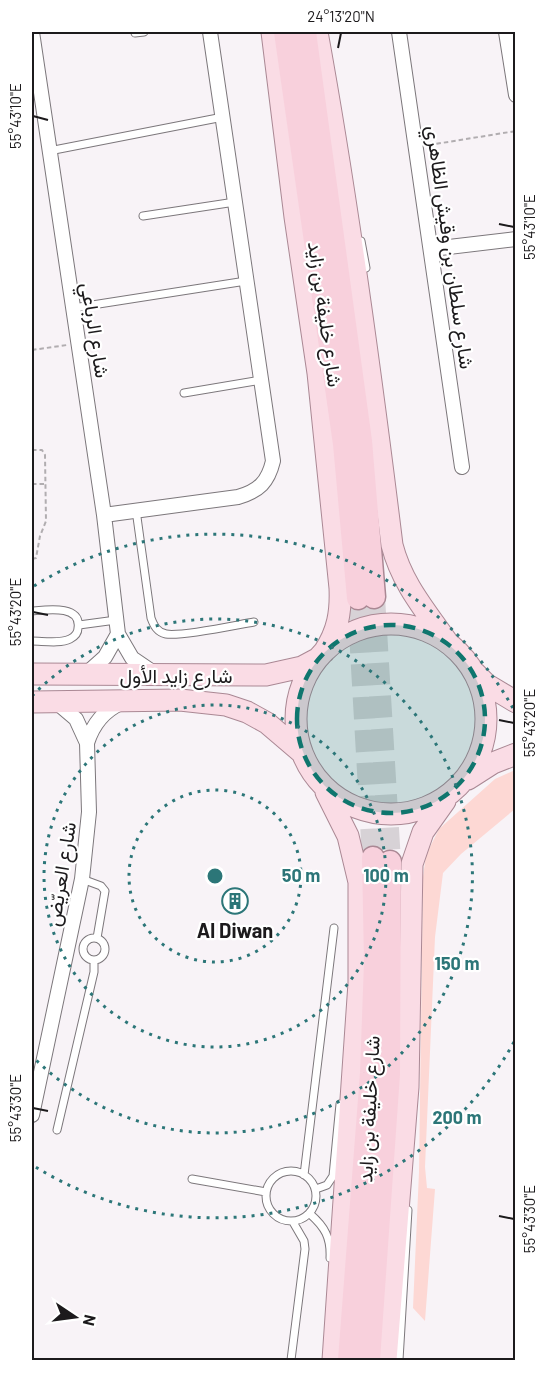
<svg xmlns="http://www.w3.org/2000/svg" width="547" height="1392" font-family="Barlow,Vazirmatn,sans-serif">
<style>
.green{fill:#fdd8d4}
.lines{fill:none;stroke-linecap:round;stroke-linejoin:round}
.trunk-tunnel{stroke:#d7d2d6;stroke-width:22;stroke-dasharray:22 11;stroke-linecap:butt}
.service-casing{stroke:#7c777b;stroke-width:9}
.minor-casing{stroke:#7c777b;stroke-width:16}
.primary-casing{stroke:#aa8894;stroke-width:23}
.trunk-casing{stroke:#aa8894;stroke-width:25}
.path{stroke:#b1adb0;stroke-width:2;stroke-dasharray:4.5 3;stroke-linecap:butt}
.service{stroke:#fff;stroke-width:7}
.minor{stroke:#fff;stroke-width:14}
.primary{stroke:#fadce5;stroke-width:21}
.trunk{stroke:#f8d0dc;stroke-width:22}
.marked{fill:#0f766e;fill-opacity:0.2;stroke:#0f766e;stroke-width:4.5;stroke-dasharray:12 8;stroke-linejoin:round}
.ticks{fill:none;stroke:#1c1a1c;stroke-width:2}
.ring{fill:none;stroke:#2c7678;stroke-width:3;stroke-dasharray:3 6}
.labels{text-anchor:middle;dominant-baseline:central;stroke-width:4.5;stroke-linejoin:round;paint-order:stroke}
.street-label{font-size:20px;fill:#1c1a1c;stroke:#fff}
.poi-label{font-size:20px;font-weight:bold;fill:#1c1a1c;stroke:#fff}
.centre{fill:#2c7678;stroke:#fff;stroke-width:3}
.ring-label{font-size:18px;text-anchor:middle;font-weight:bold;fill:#2c7678;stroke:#fff;stroke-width:4.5;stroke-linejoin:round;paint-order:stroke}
.neatline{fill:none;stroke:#1c1a1c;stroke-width:2}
.ticks-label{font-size:15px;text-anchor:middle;fill:#1c1a1c}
</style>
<rect width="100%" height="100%" fill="#f8f3f7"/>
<!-- green -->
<path class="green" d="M515 770V809L461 854 443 873 435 937 425 1167 427 1188 435 1189 425 1321 413 1308 419 1172 423 877 426 855 439 829 495 779Z"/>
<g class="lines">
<!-- trunk-tunnel -->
<path class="trunk-tunnel" d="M374 597 390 862
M358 598 373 858"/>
<!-- service casing -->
<g class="service-casing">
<path id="service" d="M135 33 144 32
M49 151 223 117
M143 216 235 202
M361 241 366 268
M73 308 246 281
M184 393 261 380
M136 510 151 618C154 626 157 632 166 634 181 637 236 625 254 622
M32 611C45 610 82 604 78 628 78 633 74 637 70 639 60 644 43 641 32 641
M79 625 116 620
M82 879 101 886 105 891 97 938
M83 949a11 11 0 1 1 22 0a11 11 0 1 1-22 0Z
M57 1130 94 972V960
M266 1196a25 25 0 1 1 50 0a25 25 0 1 1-50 0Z
M304 1175 334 928
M192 1179 266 1192
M316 1189 327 1185 333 1176 340 1104
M310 1214C325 1227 331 1238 330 1258
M291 1360 305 1249 304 1241 293 1222
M399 1360 408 1210"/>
</g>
<!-- minor casing -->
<g class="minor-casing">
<path id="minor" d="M32 32 104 515 118 634 132 658 154 673
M399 32 462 467
M506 32 516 95
M432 249 516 239
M104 515 238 497C259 491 268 482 273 461L210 32
M86 674 105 657 118 634
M87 743C93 724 103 711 121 703
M32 1115 82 879 89 812 87 743 76 719 56 702"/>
</g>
<!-- primary casing -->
<g class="primary-casing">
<path id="primary" d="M272 32 295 217 318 373 340 588C341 612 338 631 324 652
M317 32C348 202 371 374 392 545 402 584 426 611 448 643
M296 719a95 95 0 1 1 190 0a95 95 0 1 1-190 0Z
M475 673 486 684 516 702
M32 674 266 675 302 667 317 659
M32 702 180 700 226 705 247 712 267 723 301 752
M468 779 493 763 516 754
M326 792 348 836 359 882V983L333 1360
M386 1360 408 1087 412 864 423 832 445 801"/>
</g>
<!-- trunk casing -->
<g class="trunk-casing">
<path id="trunk" d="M285 32 344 444 358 598
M305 32 361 441 374 597
M349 1360 371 1073 375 962 373 858
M369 1360 389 1074 390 862"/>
</g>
<!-- path -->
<path class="path" d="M429 145 516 131
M32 350 67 345
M32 450H42L45 455 46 521 40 536 36 558 32 559
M32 484H46"/>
<!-- service -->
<use href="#service" class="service"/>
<!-- minor -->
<use href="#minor" class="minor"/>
<!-- primary -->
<use href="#primary" class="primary"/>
<!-- trunk -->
<use href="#trunk" class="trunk"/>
</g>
<!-- marked area -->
<path class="marked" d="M297 719a94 94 0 1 1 188 0a94 94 0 1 1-188 0Z"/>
<!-- ticks -->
<path class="ticks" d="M338 48 341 33M33 116 48 120M499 224 514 227M33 612 48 615M499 720 514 723M33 1108 48 1111M499 1216 514 1219"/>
<!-- distance rings -->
<g class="ring">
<circle cx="215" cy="876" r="86"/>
<circle cx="215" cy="876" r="171"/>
<path d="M32 696A257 257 0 1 1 32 1056"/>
<path d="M514 1042A342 342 0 0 1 34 1166M34 586A342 342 0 0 1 514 710"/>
</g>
<!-- icons -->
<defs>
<g id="building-ring" transform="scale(1.35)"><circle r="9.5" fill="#fff" stroke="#2c7678" stroke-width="1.5"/><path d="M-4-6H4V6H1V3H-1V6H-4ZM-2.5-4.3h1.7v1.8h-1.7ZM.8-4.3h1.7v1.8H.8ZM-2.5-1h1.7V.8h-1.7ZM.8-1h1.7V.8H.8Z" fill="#2c7678"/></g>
</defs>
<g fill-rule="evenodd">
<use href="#building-ring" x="235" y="901"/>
</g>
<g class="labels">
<!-- street labels -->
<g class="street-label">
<text transform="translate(451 247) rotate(82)">شارع سلطان بن وقيش الظاهري</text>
<text transform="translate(326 314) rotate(82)">شارع خليفة بن زايد</text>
<text transform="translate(96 330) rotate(81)">شارع الرباعي</text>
<text x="176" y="675">شارع زايد الأول</text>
<text transform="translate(60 874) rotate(-81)">شارع العريّض</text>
<text transform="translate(368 1109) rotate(-87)">شارع خليفة بن زايد</text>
</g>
<!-- poi labels -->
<g class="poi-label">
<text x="235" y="930">Al Diwan</text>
</g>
</g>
<circle cx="215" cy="876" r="9" class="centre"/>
<g class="ring-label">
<text x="301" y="882">50 m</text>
<text x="386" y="882">100 m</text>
<text x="457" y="970">150 m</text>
<text x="457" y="1124">200 m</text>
</g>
<!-- border -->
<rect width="547" height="1392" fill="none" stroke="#ffffff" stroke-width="66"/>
<!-- north arrow -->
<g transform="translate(75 1317) rotate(103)" stroke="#ffffff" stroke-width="4.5" paint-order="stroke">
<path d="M0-4.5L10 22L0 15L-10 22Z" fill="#1c1a1c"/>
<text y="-9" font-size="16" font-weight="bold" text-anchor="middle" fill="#1c1a1c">N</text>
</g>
<rect x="33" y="33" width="481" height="1326" class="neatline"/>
<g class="ticks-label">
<text x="341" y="22">24°13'20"N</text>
<text transform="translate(16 116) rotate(-90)" y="5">55°43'10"E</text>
<text transform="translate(530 227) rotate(-90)" y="5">55°43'10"E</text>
<text transform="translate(16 612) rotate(-90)" y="5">55°43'20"E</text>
<text transform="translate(530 723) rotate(-90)" y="5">55°43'20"E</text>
<text transform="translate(16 1108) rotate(-90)" y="5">55°43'30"E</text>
<text transform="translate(530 1219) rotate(-90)" y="5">55°43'30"E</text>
</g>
</svg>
